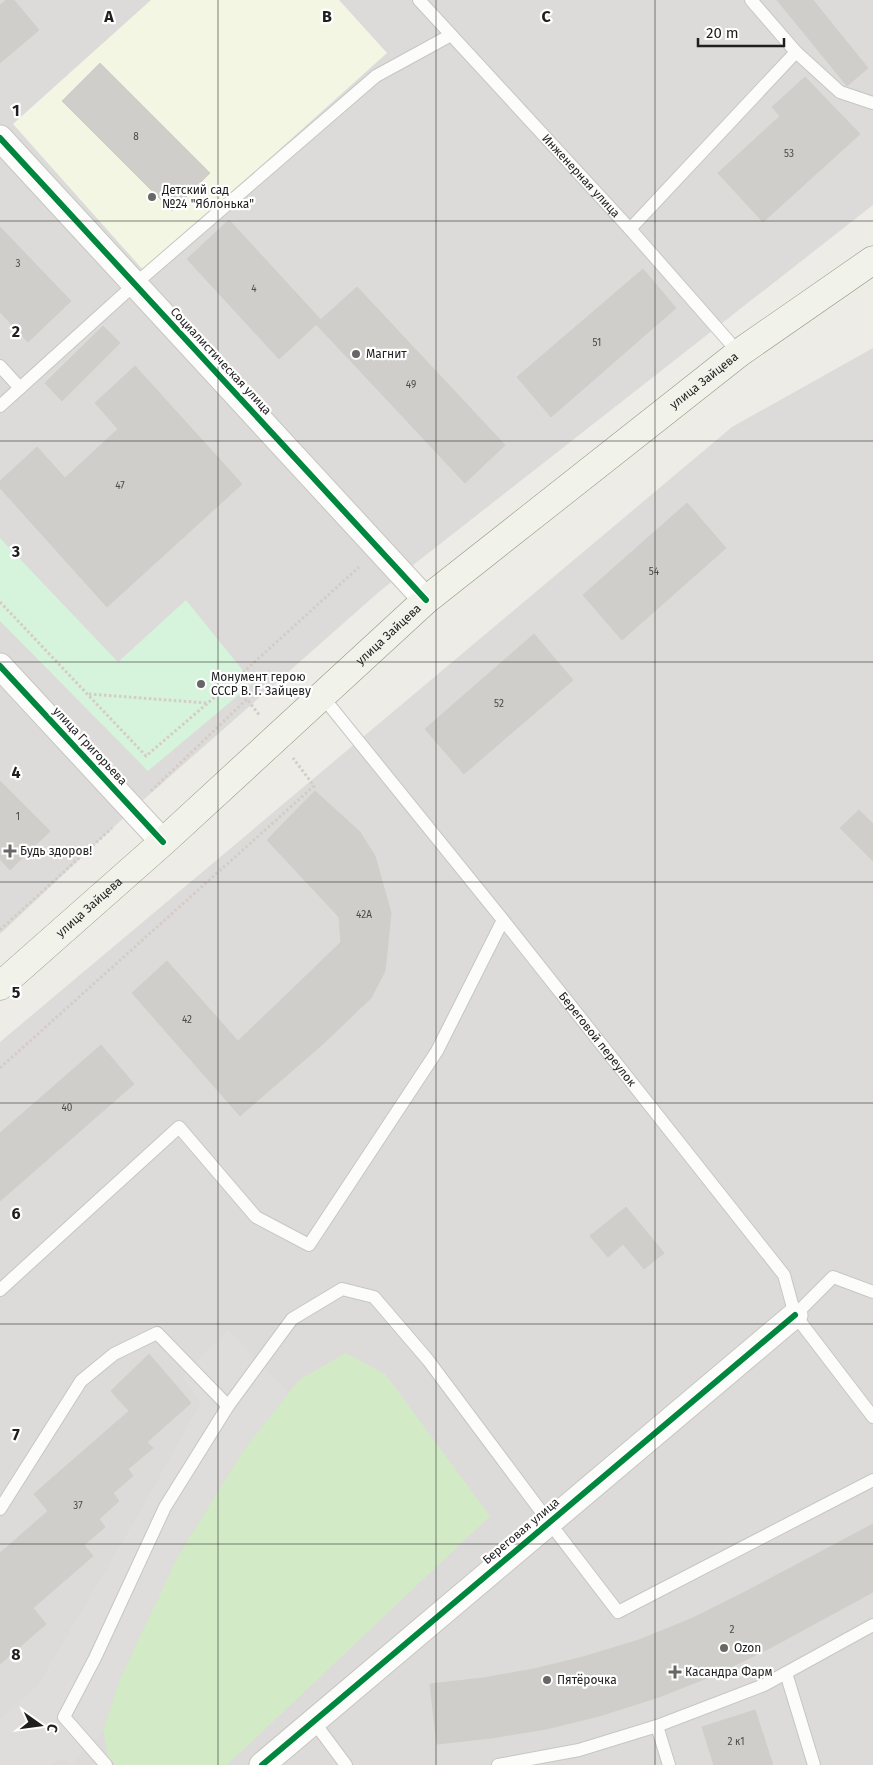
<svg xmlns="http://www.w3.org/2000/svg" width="873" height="1765" font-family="'Fira Sans',sans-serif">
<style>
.residential{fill:#dcdbd9}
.education{fill:#f3f6e3}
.grass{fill:#d3eac7}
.park{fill:#d6f3db}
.parking{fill:#dedddb}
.building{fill:#cfceca;stroke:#d0cec9}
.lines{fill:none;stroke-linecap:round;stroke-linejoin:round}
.service-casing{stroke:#c6c6c3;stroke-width:14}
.minor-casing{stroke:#c6c6c3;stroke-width:27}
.secondary-casing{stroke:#91977f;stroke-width:29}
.path{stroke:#d6cbc7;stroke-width:3;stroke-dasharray:2.5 2.5;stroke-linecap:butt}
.service{stroke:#fcfcfb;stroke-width:12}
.minor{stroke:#fcfcfb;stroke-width:25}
.secondary{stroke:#f1f3ea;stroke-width:28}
.cycleway-casing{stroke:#fff;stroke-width:9}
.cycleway{stroke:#00873e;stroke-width:6}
.grid{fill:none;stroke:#1f1f1f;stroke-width:1;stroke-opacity:0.55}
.poi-dot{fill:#676765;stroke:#fff;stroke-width:2}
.labels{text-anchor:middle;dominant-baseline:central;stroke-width:4.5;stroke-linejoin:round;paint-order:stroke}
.number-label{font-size:10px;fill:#4b4b4a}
.street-label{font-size:12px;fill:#1f1f1f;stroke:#fff}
.poi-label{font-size:12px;fill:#1f1f1f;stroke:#fff;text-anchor:start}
.grid-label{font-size:16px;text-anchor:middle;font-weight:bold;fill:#1f1f1f;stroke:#fff;stroke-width:4.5;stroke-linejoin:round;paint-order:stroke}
</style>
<rect width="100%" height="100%" fill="#edece7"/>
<!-- residential -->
<path class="residential" d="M0 0H873V205L380 591 133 809 0 934Z
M873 348V1765H0V1042L732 427Z"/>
<!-- education -->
<path class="education" d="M151 0H339L387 53 144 271 13 124Z"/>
<!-- grass -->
<path class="grass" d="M346 1353 385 1374 490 1516 227 1765H116L108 1756 103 1731 119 1681 178 1556 245 1448 299 1380Z"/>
<!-- park -->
<path class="park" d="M0 538 118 662 186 600 253 683 148 771 0 621Z"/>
<!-- parking -->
<path class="parking" d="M228 1330 288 1393 245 1448 178 1555 119 1681 103 1731 72 1764 62 1759 51 1765H0V1720L38 1685 137 1517 201 1402 182 1377Z"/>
<!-- building -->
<path class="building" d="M6 0H14L39 30 0 63V5Z
M777 0H813L868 68 847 86Z
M100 63 210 173 172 211 62 101Z
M805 77 860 134 763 222 718 173 780 116 772 107Z
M229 220 321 320 279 359 187 259Z
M0 227 71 301 28 342 0 312Z
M643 269 676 308 551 417 517 377Z
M357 287 505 445 465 483 316 324Z
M103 326 120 343 62 401 45 383Z
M135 366 242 484 107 607 0 488V481L37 447 65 478 118 429 95 403Z
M687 503 726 548 622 640 583 595Z
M534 634 573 680 464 774 425 729Z
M0 781 50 831 10 870 0 859Z
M315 791 360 832 375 856 391 913 385 971 371 998 324 1043 282 999 341 942 339 917 267 840Z
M859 810 873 824V861L840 828Z
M167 961 238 1041 282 999 324 1043 240 1116 132 993Z
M101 1045 134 1084 0 1201V1133Z
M626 1207 664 1253 644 1269 623 1244 608 1257 590 1236Z
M149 1354 191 1403 147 1442 153 1448 128 1469 133 1476 113 1493 119 1501 99 1519 105 1527 84 1545 93 1556 33 1608 46 1624 0 1664V1553L48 1511 34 1494 129 1411 111 1391Z
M873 1524V1592L770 1648 717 1674 659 1697 599 1716 546 1729 491 1738 437 1744 430 1684 483 1678 534 1669 583 1657 639 1640 693 1618 745 1592Z
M755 1710 773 1765H714L702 1727Z"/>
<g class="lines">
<!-- service casing -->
<g class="service-casing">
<g id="service">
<path id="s1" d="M419 0 630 229 739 353"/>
<path d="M751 0 796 52 840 92 873 103"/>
<path d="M630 229 796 52"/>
<path d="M0 366 20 388"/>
<path d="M0 406 135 284 376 76 451 35"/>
<path id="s2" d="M322 696 503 920 784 1275 795 1315 833 1277 873 1292"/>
<path d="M0 1290 179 1127 256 1217 309 1245 437 1051 503 920"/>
<path d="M795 1315 873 1417"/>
<path d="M0 1509 81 1381 114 1354 157 1333 228 1406"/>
<path d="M786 1673 814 1765"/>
<path d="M314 1722 346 1765"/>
<path d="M657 1726 669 1765"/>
<path d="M106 1765 64 1717 95 1658 165 1507 228 1406 292 1319 342 1289 374 1297 428 1360 549 1522 618 1612 873 1480"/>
<path d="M498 1765 579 1750 657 1726 764 1685 873 1625"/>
</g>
</g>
<!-- minor casing -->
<g class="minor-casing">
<path id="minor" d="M0 138 426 600
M0 666 163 842
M262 1765 795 1315"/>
</g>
<!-- secondary casing -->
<g class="secondary-casing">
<g id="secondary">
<path id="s3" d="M0 986 163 842 426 600 739 353 873 260"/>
</g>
</g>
<!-- path -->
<path class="path" d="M0 602 146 756 237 678 359 567
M89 694 207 703
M151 791 247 699 260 716
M0 930 112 828
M0 1068 314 786 293 758"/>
<!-- service -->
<use href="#service" class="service"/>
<!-- minor -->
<use href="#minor" class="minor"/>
<!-- secondary -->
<use href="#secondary" class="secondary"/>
<!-- cycleway casing -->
<g class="cycleway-casing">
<path id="cycleway" d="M0 138 426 600
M0 666 163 842
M262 1765 795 1315"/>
</g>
<!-- cycleway -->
<use href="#cycleway" class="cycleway"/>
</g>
<!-- grid -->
<path class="grid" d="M218 0V1765M436 0V1765M655 0V1765M0 221H873M0 441H873M0 662H873M0 882H873M0 1103H873M0 1324H873M0 1544H873"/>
<!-- markers -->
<g class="poi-dot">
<circle cx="152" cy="197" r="5"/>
<circle cx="356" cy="354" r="5"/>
<circle cx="201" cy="684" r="5"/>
<path d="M7.5 843.5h5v5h5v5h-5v5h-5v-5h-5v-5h5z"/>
<circle cx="724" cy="1648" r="5"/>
<path d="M672.5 1664.5h5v5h5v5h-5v5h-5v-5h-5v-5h5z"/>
<circle cx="547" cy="1680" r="5"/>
</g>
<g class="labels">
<!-- number labels -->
<g class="number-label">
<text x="136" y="137">8</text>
<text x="789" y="154">53</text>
<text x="18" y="264">3</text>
<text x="254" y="289">4</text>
<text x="597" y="343">51</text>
<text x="411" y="385">49</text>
<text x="120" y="486">47</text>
<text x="654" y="572">54</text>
<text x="499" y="704">52</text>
<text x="18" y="817">1</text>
<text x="364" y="915">42А</text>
<text x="187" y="1020">42</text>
<text x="67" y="1108">40</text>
<text x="78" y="1506">37</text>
<text x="732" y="1630">2</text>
<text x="736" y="1742">2 к1</text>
</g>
<!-- street labels -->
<g class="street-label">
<text stroke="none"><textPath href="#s1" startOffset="239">Инженерная улица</textPath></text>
<text transform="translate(221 361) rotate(47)">Социалистическая улица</text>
<text stroke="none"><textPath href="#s3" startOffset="929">улица Зайцева</textPath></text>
<text stroke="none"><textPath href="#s3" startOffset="524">улица Зайцева</textPath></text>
<text transform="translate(90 746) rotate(47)">улица Григорьева</text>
<text stroke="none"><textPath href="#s3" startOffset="119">улица Зайцева</textPath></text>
<text stroke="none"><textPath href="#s2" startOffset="440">Береговой переулок</textPath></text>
<text transform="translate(521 1531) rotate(-40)">Береговая улица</text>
</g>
<!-- poi labels -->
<g class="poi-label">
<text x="162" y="190">Детский сад<tspan x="162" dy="14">№24 "Яблонька"</tspan></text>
<text x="366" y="354">Магнит</text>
<text x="211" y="677">Монумент герою<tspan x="211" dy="14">СССР В. Г. Зайцеву</tspan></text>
<text x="20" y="851">Будь здоров!</text>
<text x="734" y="1648">Ozon</text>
<text x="685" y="1672">Касандра Фарм</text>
<text x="557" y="1680">Пятёрочка</text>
</g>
</g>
<g class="grid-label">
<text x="109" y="22">A</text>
<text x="327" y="22">B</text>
<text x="546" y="22">C</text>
<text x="16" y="116">1</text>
<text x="16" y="337">2</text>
<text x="16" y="557">3</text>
<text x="16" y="778">4</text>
<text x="16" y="998">5</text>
<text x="16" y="1219">6</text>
<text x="16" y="1440">7</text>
<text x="16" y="1660">8</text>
</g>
<!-- north arrow -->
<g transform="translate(40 1725) rotate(104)" stroke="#ffffff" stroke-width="4" paint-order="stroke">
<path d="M0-4L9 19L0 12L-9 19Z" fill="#1f1f1f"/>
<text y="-8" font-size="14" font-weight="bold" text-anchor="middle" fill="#1f1f1f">С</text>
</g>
<!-- scale -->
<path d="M698 38v8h86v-8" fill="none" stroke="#1f1f1f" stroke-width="2.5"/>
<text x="706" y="38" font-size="15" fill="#1f1f1f" stroke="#ffffff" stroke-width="4" paint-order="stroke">20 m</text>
</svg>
